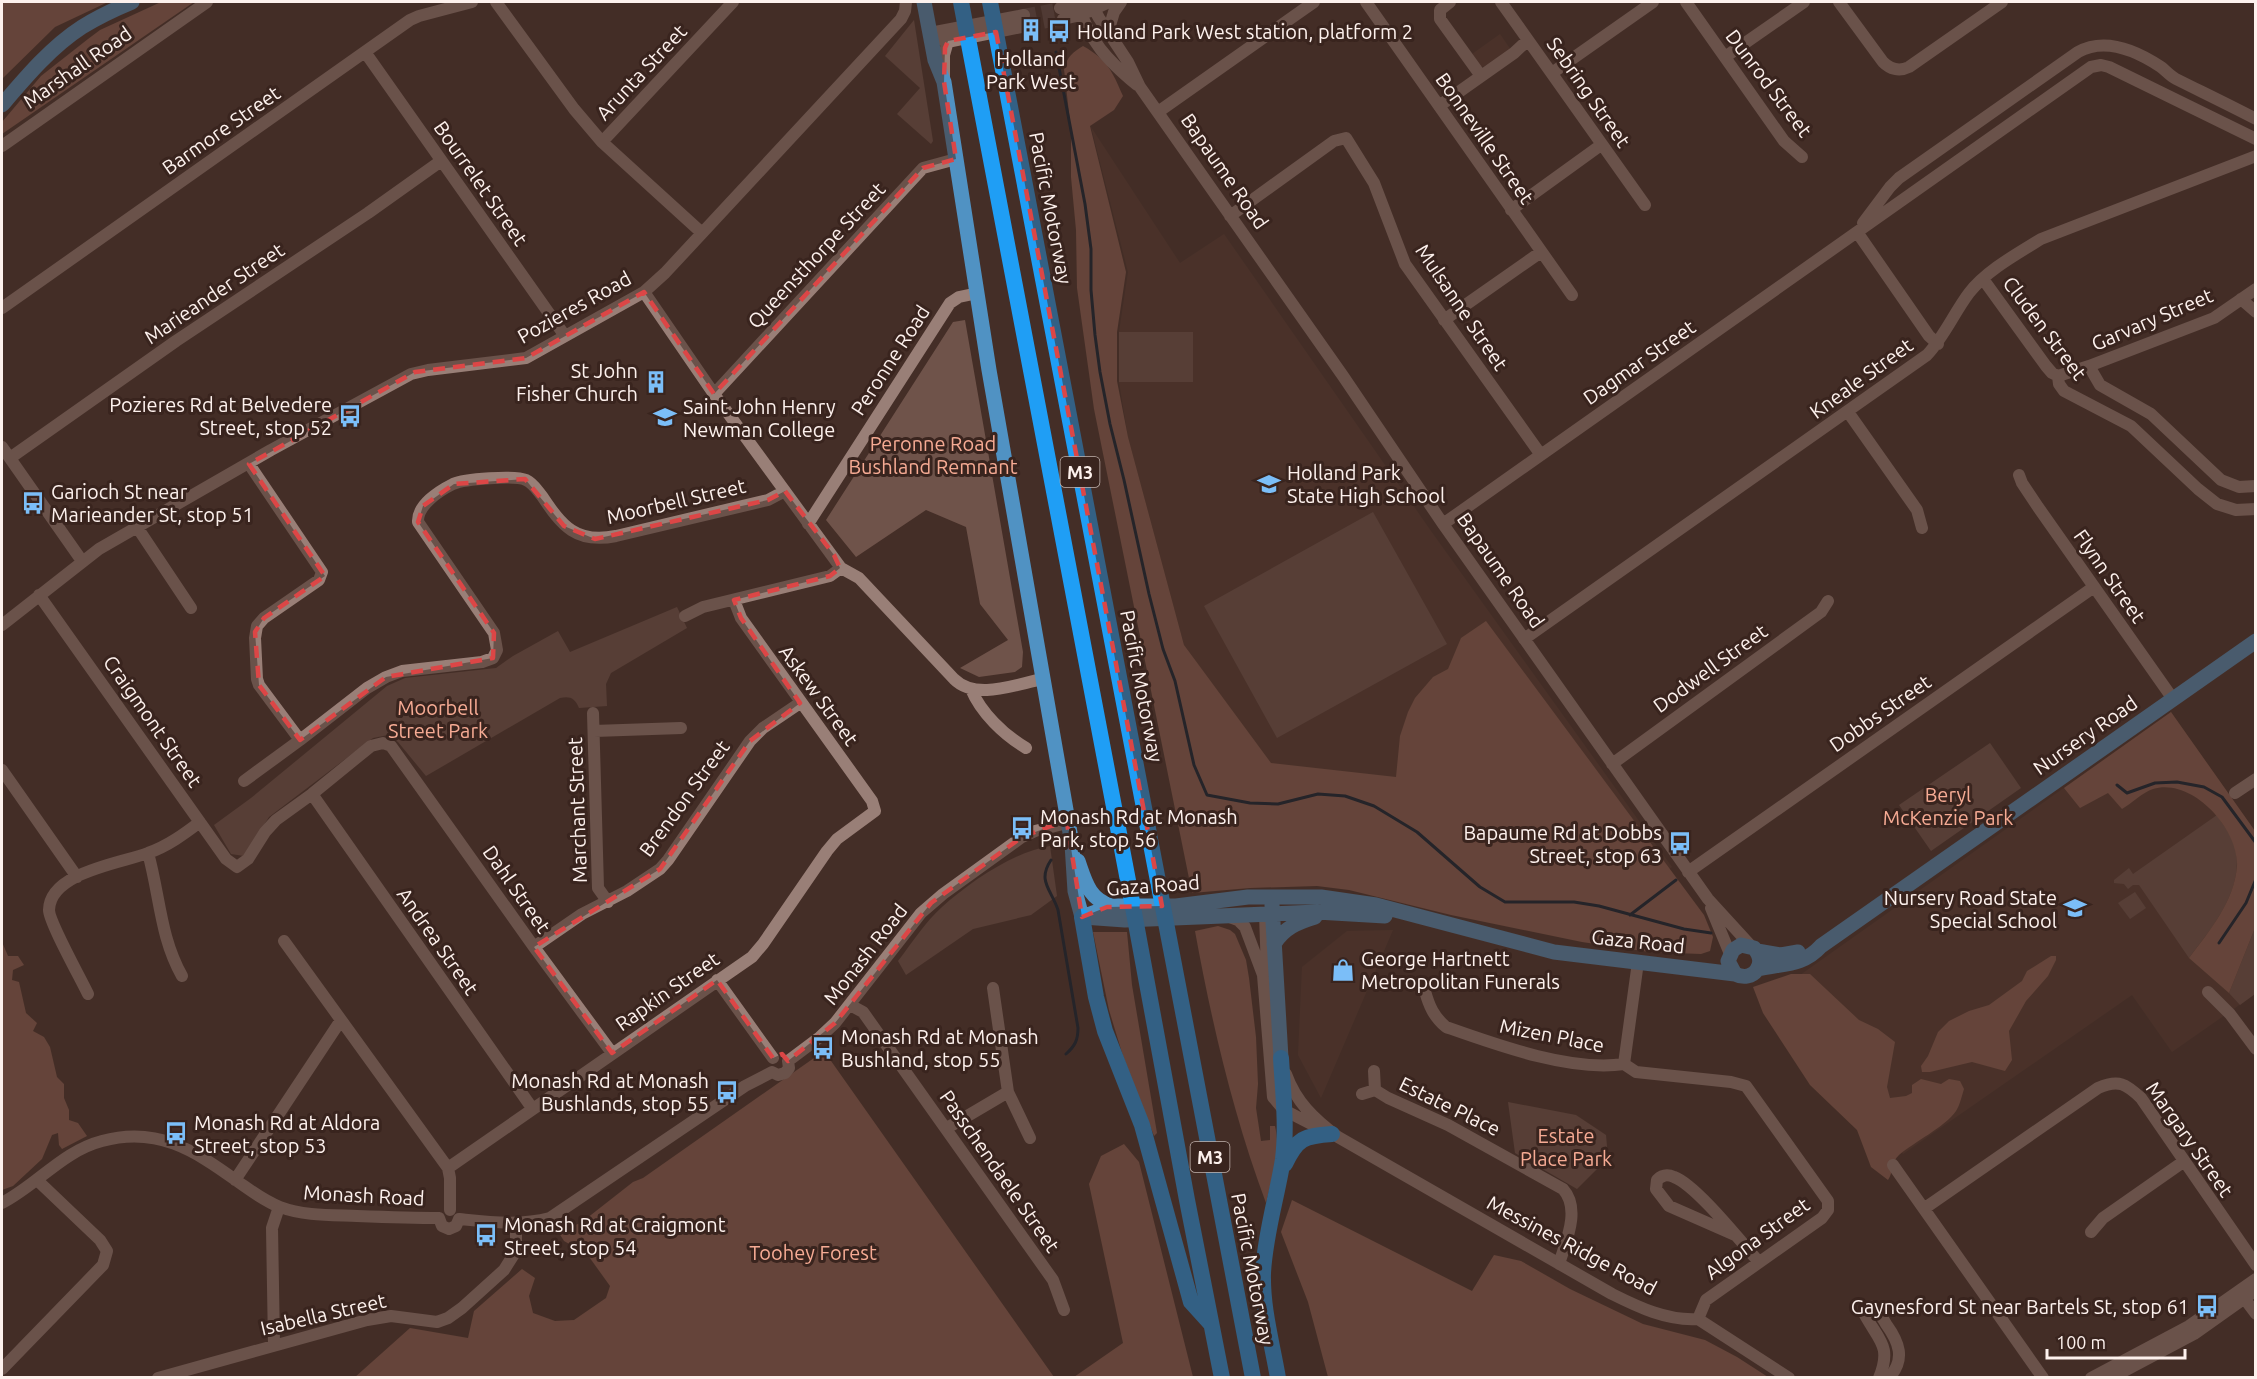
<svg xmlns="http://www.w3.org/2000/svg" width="2257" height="1379" font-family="Ubuntu,sans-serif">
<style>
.built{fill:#52372e}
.green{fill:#6f534a}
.forest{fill:#8e6052}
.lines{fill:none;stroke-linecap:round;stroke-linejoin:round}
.stream{stroke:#01192d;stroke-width:3}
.minor-tunnel{stroke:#604b45;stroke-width:12;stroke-dasharray:12 6;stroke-linecap:butt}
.minor{stroke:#997f77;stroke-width:12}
.major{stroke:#5092c3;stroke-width:15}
.highway{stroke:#1f9ef5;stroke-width:16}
.marked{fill:none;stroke:#dc4646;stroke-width:4.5;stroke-dasharray:12 8;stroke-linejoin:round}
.labels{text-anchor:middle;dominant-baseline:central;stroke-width:6;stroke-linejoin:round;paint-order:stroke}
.shield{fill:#39241e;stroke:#c2b4af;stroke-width:1.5}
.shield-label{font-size:18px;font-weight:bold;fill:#fdf1ed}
.poi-label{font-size:20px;fill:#fdf1ed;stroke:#39241e;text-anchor:start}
.street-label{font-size:20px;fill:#fdf1ed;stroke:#39241e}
.park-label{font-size:20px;fill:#f6ab94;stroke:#39241e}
</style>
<rect width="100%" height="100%" fill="#442e27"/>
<!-- built -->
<path class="built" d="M1500 34 1511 50 1486 67 1480 66 1472 54Z
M1091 127 1180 263 1224 234 1431 531 1672 867 1571 934 1262 763 1184 645 1128 437 1119 382V332L1128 272Z
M2171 712 2255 831V994L2172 1052 2132 995 1903 1154 1786 985Z
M1393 930 1321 1098 1298 1055 1302 967 1347 931Z"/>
<!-- green -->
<path class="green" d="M914 20 933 141 931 144 897 114 920 88 885 56Z
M965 320 1023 652 1022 667 1015 672 979 677 960 668 1008 640 980 604 966 527 926 510 856 557 826 520 953 322Z
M1119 332H1193V382H1119Z
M1373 512 1447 644 1277 738 1204 606Z
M677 607 687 628 611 673 606 684 607 706 579 708C575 698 570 696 560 698L426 776 398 742 388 735 373 738 269 817 244 856 231 854 214 825 251 798 387 686 405 678 496 668 513 656 558 631 570 652Z
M1990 743 2021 788 1931 851 1899 805Z
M2217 815C2222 824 2231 834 2234 843 2247 887 2213 926 2189 958L2139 885H2133L2128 889 2124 884 2114 883V880L2129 868 2133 874Z
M1050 846 1057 896 1031 915 973 929 906 975 898 961C912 943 925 922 942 907 970 882 1013 852 1050 846Z
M2135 892 2146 908 2130 919 2118 903Z
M2255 928V994L2240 1005 2229 993Z
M1508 1102 1576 1115 1606 1135 1608 1158 1577 1189 1515 1153Z"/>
<!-- forest -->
<path class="forest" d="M2 2H108L55 27 2 79Z
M161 2H194L2 134V122L41 76 88 39 100 30Z
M1083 46C1108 60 1112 71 1123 96L1114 110 1090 126 1126 272 1117 332V381L1128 437 1184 645 1271 763 1396 777 1400 736 1408 712 1415 698 1433 677 1448 669 1461 638 1486 621 1704 915 1713 937 1710 951 1701 954 1650 952 1582 942 1451 915 1349 890 1317 886 1250 888 1192 893 1094 409 1077 288 1076 230 1071 177V130L1064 69C1067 57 1073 52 1083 46Z
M2171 712 2255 831V928L2229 993 2189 958C2210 930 2234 902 2237 866 2239 829 2192 777 2153 789 2143 792 2131 804 2122 809L2108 793 2080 808 2064 788Z
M1218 926 1230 930 1235 934 1246 960 1249 978 1256 1037 1258 1084 1256 1108 1261 1141 1270 1140V1126H1275C1281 1152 1272 1178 1266 1203 1233 1114 1212 1024 1195 931Z
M1093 932H1127L1132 985 1157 1133 1154 1136 1123 1056 1109 1010Z
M2 942 8 956H18L24 965 13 970 12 980 19 982 26 1013 37 1023 33 1031 44 1037 50 1047 57 1077 64 1084V1098L69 1110V1120L78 1123 87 1136 62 1149 59 1145 58 1133 52 1135 42 1159 13 1186 2 1190Z
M2051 956H2056V960L2048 976 2026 1001 2009 1031 2012 1060 2005 1071 1972 1062 1930 1072H1922L1921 1066 1928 1056 1938 1032 1949 1021 1969 1011 1989 1005 2022 981 2027 971Z
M1791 974H1810L1859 1020 1878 1029 1895 1042 1887 1087 1890 1098 1906 1096 1912 1093V1085L1921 1079 1941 1084 1949 1079 1960 1081 1964 1089C1962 1095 1960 1105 1956 1111 1945 1127 1914 1142 1899 1155 1891 1162 1894 1171 1888 1180L1871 1167 1857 1130 1810 1085 1763 1013 1753 987Z
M824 1051 1054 1377 354 1378 410 1328 468 1338 474 1311 522 1269 535 1278 529 1296 533 1313 555 1321 574 1320 606 1298 610 1286 587 1254 564 1241 559 1233 582 1222 633 1182 643 1178Z
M1124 1144 1139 1162 1193 1377H1074L1123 1343 1089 1184 1101 1156Z
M1292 1200 1472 1291 1494 1255 1521 1261 1570 1289 1643 1324 1705 1340 1737 1357 1768 1377H1328L1308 1302 1281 1232Z"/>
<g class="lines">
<!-- stream -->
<path class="stream" d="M1056 52 1085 204 1091 249V290L1095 335 1100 372 1110 424 1124 480 1149 594 1163 649 1175 681 1194 765 1207 795 1250 803 1278 804 1318 794 1345 796 1374 806 1417 832 1480 887 1505 902H1574L1599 906 1684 929 1711 933
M2117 785 2127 793 2155 783 2177 782 2204 787 2222 797 2256 843
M1051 860C1037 881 1051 889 1058 910L1078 1028C1078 1040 1075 1046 1066 1054
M1630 915 1676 880
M2219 943 2246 903 2256 879"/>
<!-- minor-tunnel -->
<path class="minor-tunnel" d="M1024 15 1060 8
M1026 26 1063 19"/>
<!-- minor -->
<path class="minor" d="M496 2 574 109 602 142 702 233
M1090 2 1099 18 1128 62 1140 87 1343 376 1443 524 1708 899 1751 946
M1366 2 1572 295
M1450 2 1440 10V19L1481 76
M1501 2 1645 205
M1686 2 1784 141 1802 157
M1839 2 1883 62C1890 69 1899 72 1909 67L2002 2
M1078 4C1089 41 1107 60 1137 85
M1060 8 1083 2
M1063 19 1081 15 1109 2
M1108 32 1114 12 1121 2
M930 33 1024 15
M930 34 944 41H952L1026 26
M365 52 565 336
M1725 57 1804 2
M1552 73 1653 2
M944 78V55L948 41
M1439 106 1514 53 1528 40
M1158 112 1314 2
M602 142 733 2
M2 146 207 2
M1511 210 1601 145
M1230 216 1334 141 1346 138 1374 183 1405 264 1541 455
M1863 223 1890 187 1899 178 2078 52C2105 37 2137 51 2161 67 2166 71 2170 76 2176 79 2202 92 2229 105 2256 119
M1857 232 1929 336 1938 344
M1983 279 2046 366 2052 373 2058 376
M644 292 714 394 841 568 859 578 954 679C976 701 1016 684 1043 679
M2241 299 2256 312
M2 308 410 20 419 16 472 2
M1444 320 1541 252
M2089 366 2100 385 2151 414 2221 480 2239 487 2256 486
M2058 376 2059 384 2064 391 2131 426 2198 489 2217 504 2236 510 2256 509
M2058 376 2089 366 2214 318 2256 289
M714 394 923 168 956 159
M1848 412 1917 510 1922 528
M2 447 82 561
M10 458 176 341 368 213 441 161
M249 464 322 572 319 580 264 618 257 626 255 638 257 679 259 685 300 740
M2019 475 2022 483 2038 507 2173 699
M808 524 950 303 959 297 978 293
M1443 524 2091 67 2101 65 2109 67 2256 139
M137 527 191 608
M39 595 226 859 237 867 248 859 265 832 276 820 312 794 371 746 383 743 391 746 534 947 612 1053
M685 616 703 607 830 576 841 568
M2 625 99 549 271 450 411 374 428 370 526 358 644 292 665 273 901 19 905 11 906 2
M1524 639 1927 355C1944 337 1954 313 1969 293 1987 270 2017 254 2041 239L2256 156
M971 689C981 713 1004 735 1026 748
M593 713 598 888 608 902
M594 731 681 728
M1612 764 1821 612 1828 601
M2 770 77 877
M244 781 300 740 367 688 386 677 402 671 482 662 493 658 497 650 494 633 418 522C417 505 439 491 453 484 464 479 515 475 526 480 533 483 537 490 542 496 562 526 576 544 616 536L768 500 785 491
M2235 793 2256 779
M312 794 532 1108
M148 853C160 896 160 937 182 976
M1688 872 2094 587
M1711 908 1730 954
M1265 914 1267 971
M1227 916 1238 920 1245 927 1263 975 1273 1097 1284 1110 1319 1128
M284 941 448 1168 450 1178V1210
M534 947 582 914 627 891 660 869 668 860 750 741 763 728 800 703
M717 980 773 1058
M993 988 1008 1092 1030 1138
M1425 991C1429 1006 1434 1017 1446 1027 1497 1045 1571 1072 1624 1064
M2208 992 2230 1014 2256 1049
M88 994C81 979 49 922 49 910 50 872 122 863 148 853 168 846 184 834 200 822
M850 1005 863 1012 1053 1280 1064 1310
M788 1061 820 1037 835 1023 921 913 943 894 1022 837 1035 831 1067 823
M1624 1064 1636 1072 1731 1082 1746 1086 1828 1201V1210L1822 1218 1706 1300 1698 1319
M1624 1064 1638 962
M1286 1074C1296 1102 1314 1119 1338 1137L1612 1294C1638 1307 1667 1321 1698 1319L1789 1378
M1375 1090 1388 1098 1448 1125 1563 1189C1581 1209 1566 1241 1559 1264
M1362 1094 1375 1090 1374 1071
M947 1128 1008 1092
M1893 1165 2043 1378
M448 1168 752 957 763 944 827 851 837 839 875 811 872 801 741 618 734 600
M235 1180 341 1020
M2 1203C37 1185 63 1151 102 1141 157 1126 194 1150 237 1181 250 1190 264 1201 280 1207 304 1216 331 1215 357 1216 384 1217 412 1218 439 1218
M1925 1208 2098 1088C2119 1079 2126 1084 2141 1098L2256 1265
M439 1218 442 1226 449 1229 456 1226 459 1219
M459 1219C489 1222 520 1226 550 1218L745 1086 772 1072 778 1075 785 1073 789 1068 788 1061
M2091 1232 2103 1218 2183 1162
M1735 1235 1669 1206 1656 1189 1657 1180C1662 1175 1667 1174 1674 1177 1696 1185 1741 1242 1759 1262
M2244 1298 2256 1314
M274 1344 272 1228 279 1207
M2 1369 103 1265 107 1251 100 1240 37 1180
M158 1378 367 1320 391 1316 437 1322 448 1318 462 1308 504 1270 516 1251V1223
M1879 1378C1892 1346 1879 1341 1865 1315V1309L1870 1306C1878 1309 1882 1317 1886 1324 1899 1342 1906 1359 1889 1378
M2091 1378 2189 1326 2256 1279
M2111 1378 2194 1334 2256 1290"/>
<!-- major -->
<path class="major" d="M924 2 935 60 944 82 989 370 1072 844 1075 891 1082 917
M2 105C25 78 51 47 82 27 98 17 115 9 132 2
M1078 861C1085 881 1089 900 1112 906
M1272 905 1281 1058
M1082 917 1112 906H1176L1248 897H1321L1376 905 1554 952 1735 974C1753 983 1768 964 1754 948L1741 945 1733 950 1728 961 1735 974
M1083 917 1125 920 1317 912 1385 916
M1274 944C1284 928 1298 922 1315 917
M1757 951 1781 955 1798 952
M1758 969C1784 963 1803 966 1821 946L2256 641"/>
<!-- highway -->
<path class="highway" d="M961 2 1130 891 1187 1200 1222 1378
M990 2 1253 1378
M1082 917 1096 997 1105 1031 1142 1125 1191 1302 1210 1323
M1285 1164C1297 1138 1304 1136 1332 1134
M1278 1378C1272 1343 1262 1308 1263 1273 1265 1234 1277 1197 1283 1159 1287 1126 1283 1092 1281 1058"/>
</g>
<!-- marked area -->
<path d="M0 0H2257V1379H0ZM996 32 1162 906 1107 907 1082 917 1067 823 1051 826 1022 837 931 903 835 1023 788 1061 782 1054 773 1058 717 980 612 1053 534 947 660 869 750 741 800 703 741 618 734 600 830 576 840 568 834 555 785 491 768 500 595 539 564 526 525 479 454 484 423 506 418 522 494 633 493 658 386 677 300 740 259 685 255 632 264 618 325 576 249 464 415 372 526 358 644 292 714 394 923 168 956 159 944 82 945 48 948 41Z" fill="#442e27" fill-opacity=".55" fill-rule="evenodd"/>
<path class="marked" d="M996 32 1162 906 1107 907 1082 917 1067 823 1051 826 1022 837 931 903 835 1023 788 1061 782 1054 773 1058 717 980 612 1053 534 947 660 869 750 741 800 703 741 618 734 600 830 576 840 568 834 555 785 491 768 500 595 539 564 526 525 479 454 484 423 506 418 522 494 633 493 658 386 677 300 740 259 685 255 632 264 618 325 576 249 464 415 372 526 358 644 292 714 394 923 168 956 159 944 82 945 48 948 41Z"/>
<!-- icons -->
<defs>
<g id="building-bare" transform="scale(1.8)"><path d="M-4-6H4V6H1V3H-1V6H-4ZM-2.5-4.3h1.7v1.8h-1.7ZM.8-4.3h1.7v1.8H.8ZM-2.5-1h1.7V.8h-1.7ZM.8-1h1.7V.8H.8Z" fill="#7bbef8" stroke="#39241e" stroke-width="2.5" paint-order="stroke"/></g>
<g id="bus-bare" transform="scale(1.8)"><path d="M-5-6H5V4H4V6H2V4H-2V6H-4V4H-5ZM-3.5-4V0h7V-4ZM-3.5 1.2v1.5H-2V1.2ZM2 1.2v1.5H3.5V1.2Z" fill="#7bbef8" stroke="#39241e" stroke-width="2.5" paint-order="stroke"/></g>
<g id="university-bare" transform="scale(1.8)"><path d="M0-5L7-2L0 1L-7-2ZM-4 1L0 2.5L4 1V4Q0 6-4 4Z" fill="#7bbef8" stroke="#39241e" stroke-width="2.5" paint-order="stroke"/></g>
<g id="school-bare" transform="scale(1.8)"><path d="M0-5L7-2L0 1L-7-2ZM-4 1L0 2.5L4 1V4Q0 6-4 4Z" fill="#7bbef8" stroke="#39241e" stroke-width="2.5" paint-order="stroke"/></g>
<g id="shop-bare" transform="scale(1.8)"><path d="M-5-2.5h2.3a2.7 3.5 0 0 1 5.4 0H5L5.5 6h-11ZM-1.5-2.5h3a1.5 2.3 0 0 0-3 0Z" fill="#7bbef8" stroke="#39241e" stroke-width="2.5" paint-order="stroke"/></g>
</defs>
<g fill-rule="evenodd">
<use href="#building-bare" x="1031" y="30"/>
<use href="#bus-bare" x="1059" y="31"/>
<use href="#building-bare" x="656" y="382"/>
<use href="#bus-bare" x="350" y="416"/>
<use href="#university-bare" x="665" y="417"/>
<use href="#school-bare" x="1269" y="484"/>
<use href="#bus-bare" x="33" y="503"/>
<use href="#bus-bare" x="1022" y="828"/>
<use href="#bus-bare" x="1680" y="843"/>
<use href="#school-bare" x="2075" y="908"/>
<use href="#shop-bare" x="1343" y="970"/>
<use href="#bus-bare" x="823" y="1048"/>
<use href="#bus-bare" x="727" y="1092"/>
<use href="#bus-bare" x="176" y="1133"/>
<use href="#bus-bare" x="486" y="1235"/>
<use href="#bus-bare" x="2207" y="1306"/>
</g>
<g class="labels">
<!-- shield labels -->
<g class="shield">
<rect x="1060.5" y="457" width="39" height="30" rx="4.5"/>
<rect x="1190.5" y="1142" width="39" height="30" rx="4.5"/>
</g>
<g class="shield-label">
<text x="1080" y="472">M3</text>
<text x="1210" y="1157">M3</text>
</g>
<!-- poi labels -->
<g class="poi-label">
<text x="1077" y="31">Holland Park West station, platform 2</text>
<text x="1031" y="58" text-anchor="middle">Holland<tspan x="1031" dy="23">Park West</tspan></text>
<text x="638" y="370" text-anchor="end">St John<tspan x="638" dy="23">Fisher Church</tspan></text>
<text x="332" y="404" text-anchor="end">Pozieres Rd at Belvedere<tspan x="332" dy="23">Street, stop 52</tspan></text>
<text x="683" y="406">Saint John Henry<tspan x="683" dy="23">Newman College</tspan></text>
<text x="1287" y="472">Holland Park<tspan x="1287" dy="23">State High School</tspan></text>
<text x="51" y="491">Garioch St near<tspan x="51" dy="23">Marieander St, stop 51</tspan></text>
<text x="1040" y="816">Monash Rd at Monash<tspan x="1040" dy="23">Park, stop 56</tspan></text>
<text x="1662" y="832" text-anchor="end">Bapaume Rd at Dobbs<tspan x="1662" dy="23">Street, stop 63</tspan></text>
<text x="2057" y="897" text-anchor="end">Nursery Road State<tspan x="2057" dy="23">Special School</tspan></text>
<text x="1361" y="958">George Hartnett<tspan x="1361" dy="23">Metropolitan Funerals</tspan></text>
<text x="841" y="1036">Monash Rd at Monash<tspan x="841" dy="23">Bushland, stop 55</tspan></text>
<text x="709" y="1080" text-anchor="end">Monash Rd at Monash<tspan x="709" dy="23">Bushlands, stop 55</tspan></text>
<text x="194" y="1122">Monash Rd at Aldora<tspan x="194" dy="23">Street, stop 53</tspan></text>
<text x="504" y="1224">Monash Rd at Craigmont<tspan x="504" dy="23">Street, stop 54</tspan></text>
<text x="2189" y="1306" text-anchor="end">Gaynesford St near Bartels St, stop 61</text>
</g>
<!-- street labels -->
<g class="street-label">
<text transform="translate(77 67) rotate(-35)">Marshall Road</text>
<text transform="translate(641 72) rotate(-47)">Arunta Street</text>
<text transform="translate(1769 83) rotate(53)">Dunrod Street</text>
<text transform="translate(1589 92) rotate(55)">Sebring Street</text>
<text transform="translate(221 130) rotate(-35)">Barmore Street</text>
<text transform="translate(1485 138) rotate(55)">Bonneville Street</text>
<text transform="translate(1225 171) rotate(55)">Bapaume Road</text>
<text transform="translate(481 183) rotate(55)">Bourrelet Street</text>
<text transform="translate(1051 208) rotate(79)">Pacific Motorway</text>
<text transform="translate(816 255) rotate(-47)">Queensthorpe Street</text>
<text transform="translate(214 293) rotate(-34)">Marieander Street</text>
<text transform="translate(574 307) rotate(-29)">Pozieres Road</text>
<text transform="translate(1462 307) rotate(56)">Mulsanne Street</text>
<text transform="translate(2152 319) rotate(-23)">Garvary Street</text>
<text transform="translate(2045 328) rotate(53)">Cluden Street</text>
<text transform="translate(890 360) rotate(-57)">Peronne Road</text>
<text transform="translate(1639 362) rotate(-35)">Dagmar Street</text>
<text transform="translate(1861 378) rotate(-36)">Kneale Street</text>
<text transform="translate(676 501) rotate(-13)">Moorbell Street</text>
<text transform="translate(1501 570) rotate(55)">Bapaume Road</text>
<text transform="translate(2110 576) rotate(55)">Flynn Street</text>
<text transform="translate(1710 668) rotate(-36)">Dodwell Street</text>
<text transform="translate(1142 686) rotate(79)">Pacific Motorway</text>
<text transform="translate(819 695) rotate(54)">Askew Street</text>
<text transform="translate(1880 713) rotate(-35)">Dobbs Street</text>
<text transform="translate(153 721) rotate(55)">Craigmont Street</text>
<text transform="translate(2085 735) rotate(-35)">Nursery Road</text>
<text transform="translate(684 798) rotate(-54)">Brendon Street</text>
<text transform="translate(577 810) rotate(-92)">Marchant Street</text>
<text transform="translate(1153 885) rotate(-4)">Gaza Road</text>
<text transform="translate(517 889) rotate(55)">Dahl Street</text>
<text transform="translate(438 941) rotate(55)">Andrea Street</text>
<text transform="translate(1638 941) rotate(6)">Gaza Road</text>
<text transform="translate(865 954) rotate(-52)">Monash Road</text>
<text transform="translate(667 991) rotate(-35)">Rapkin Street</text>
<text transform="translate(1552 1035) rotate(11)">Mizen Place</text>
<text transform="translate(1450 1106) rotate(26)">Estate Place</text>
<text transform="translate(2190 1139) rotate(55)">Margary Street</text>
<text transform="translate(1000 1171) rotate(55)">Passchendaele Street</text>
<text transform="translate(364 1195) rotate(3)">Monash Road</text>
<text transform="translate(1757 1238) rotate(-36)">Algona Street</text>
<text transform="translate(1572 1245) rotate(28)">Messines Ridge Road</text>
<text transform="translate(1253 1269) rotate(79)">Pacific Motorway</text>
<text transform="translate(323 1314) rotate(-13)">Isabella Street</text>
</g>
<!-- park labels -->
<g class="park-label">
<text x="933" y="443">Peronne Road<tspan x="933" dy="23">Bushland Remnant</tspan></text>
<text x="438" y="707">Moorbell<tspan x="438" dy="23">Street Park</tspan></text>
<text x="1948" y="794">Beryl<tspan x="1948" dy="23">McKenzie Park</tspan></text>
<text x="1566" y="1135">Estate<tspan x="1566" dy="23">Place Park</tspan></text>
<text x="813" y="1252">Toohey Forest</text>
</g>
</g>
<!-- border -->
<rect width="2257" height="1379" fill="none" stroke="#fdf1ed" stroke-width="6"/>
<!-- scale -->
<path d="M2047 1349v9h138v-9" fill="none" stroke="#fdf1ed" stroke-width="3"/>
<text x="2056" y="1349" font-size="18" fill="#fdf1ed" stroke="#39241e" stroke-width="4.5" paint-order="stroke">100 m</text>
</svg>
